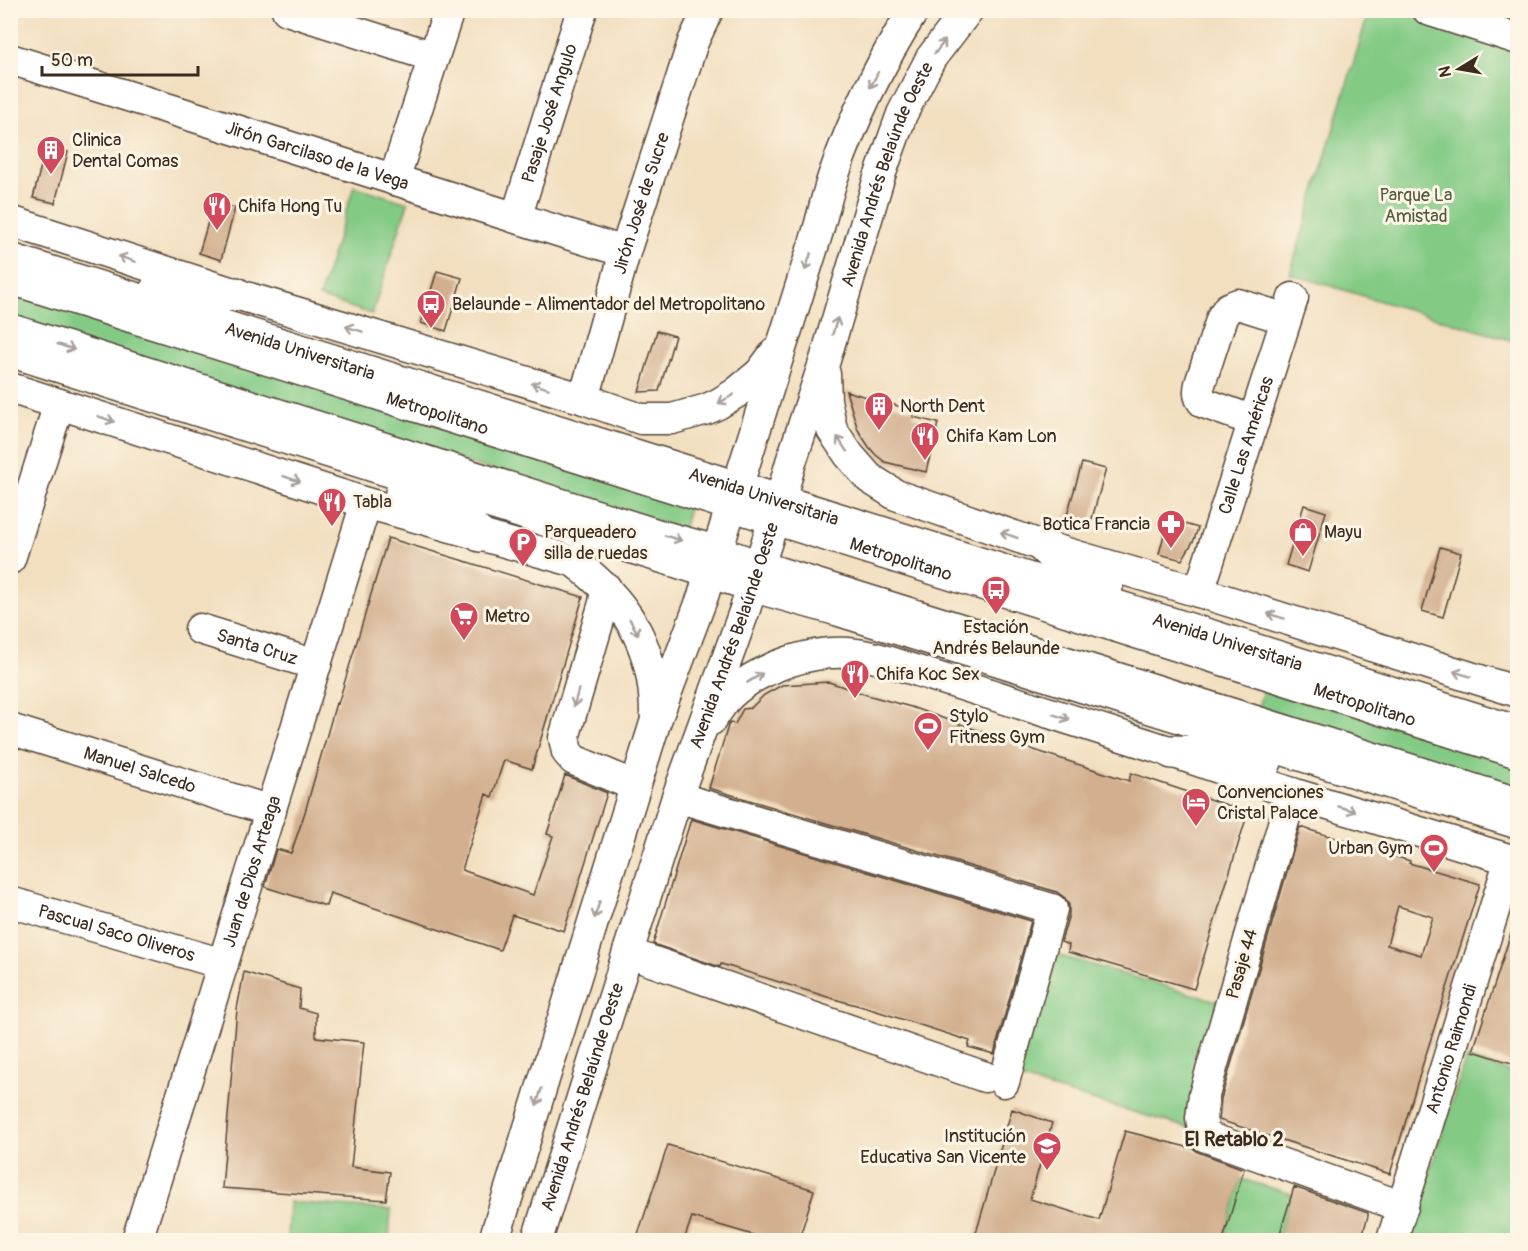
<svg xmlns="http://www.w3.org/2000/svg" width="1528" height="1251" font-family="Pangolin,sans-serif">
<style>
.green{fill:#83ca85;stroke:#5f7a52;stroke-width:1.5}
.building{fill:#d2af8e;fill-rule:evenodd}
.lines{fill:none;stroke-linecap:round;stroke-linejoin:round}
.minor-casing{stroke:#564536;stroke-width:33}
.major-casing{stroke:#564536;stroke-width:36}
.minor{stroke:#fff;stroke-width:30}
.major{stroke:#fff;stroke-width:33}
.oneway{stroke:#a79f9a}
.labels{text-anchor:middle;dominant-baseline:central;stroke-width:6;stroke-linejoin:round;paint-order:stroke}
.street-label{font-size:18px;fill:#3b2a1e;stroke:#fcf5e5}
.poi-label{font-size:18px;fill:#3b2a1e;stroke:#fcf5e5;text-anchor:start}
.park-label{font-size:18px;fill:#515a3d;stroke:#fcf5e5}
.neighbourhood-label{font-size:20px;font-weight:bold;fill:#3b2a1e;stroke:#fcf5e5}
</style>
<rect width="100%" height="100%" fill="#fcf5e5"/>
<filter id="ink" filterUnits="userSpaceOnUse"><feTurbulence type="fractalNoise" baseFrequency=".0167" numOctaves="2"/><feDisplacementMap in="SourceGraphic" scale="12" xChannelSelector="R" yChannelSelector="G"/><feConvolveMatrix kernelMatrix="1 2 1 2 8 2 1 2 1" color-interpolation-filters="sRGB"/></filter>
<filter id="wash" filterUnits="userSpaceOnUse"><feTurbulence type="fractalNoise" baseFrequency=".008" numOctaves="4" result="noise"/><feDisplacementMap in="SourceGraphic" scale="24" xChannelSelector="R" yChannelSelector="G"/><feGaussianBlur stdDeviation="1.35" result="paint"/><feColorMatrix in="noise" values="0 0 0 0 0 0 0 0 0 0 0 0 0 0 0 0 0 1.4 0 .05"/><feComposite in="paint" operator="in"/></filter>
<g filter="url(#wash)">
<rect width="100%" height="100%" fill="#f2dfc0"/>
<!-- green -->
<path class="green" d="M1369 11H1398L1517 47V342L1290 274Z
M354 186 408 203 372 314 319 297Z
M10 288 690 504 683 530 11 320Z
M1264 686 1517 761V793L1258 708Z
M1047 952 1224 1003 1189 1128 1012 1077Z
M1466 1058 1517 1074V1240H1408Z
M1241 1179 1292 1194 1278 1240H1223Z
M289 1202 391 1210 389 1240H287Z"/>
<g id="blocks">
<!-- building -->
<path class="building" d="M46 146 68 152 55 203 33 198Z
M214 202 235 208 221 260 199 253Z
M437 271 462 278 446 331 421 323Z
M657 331 675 336 659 391 639 392Z
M846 391 915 411 913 417 938 423 926 472 885 462 876 455 869 447 858 430Z
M1082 463 1106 469 1089 529 1065 522Z
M1304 505 1326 512 1308 572 1286 565Z
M1168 519 1198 528 1194 540 1182 560 1159 554Z
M388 538 583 597 532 769 504 760 492 797 486 794 462 870 533 895 553 836 547 834 565 775 607 793 564 931 512 915 500 950 330 893 326 906 265 887 276 849 291 853 305 812 336 703 338 704Z
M1440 547 1461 553 1443 617 1422 611Z
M829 682 867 695 911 707 1025 747 1129 781 1131 773 1248 812 1194 989 1068 952 1069 945 1061 942 1069 914V905L1065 898 1057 892 709 788 728 726 730 723 735 724 743 709 751 708 764 695 782 685Z
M691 819 1031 921 994 1054 968 1047 970 1041 867 1008 834 999 721 964 720 967 653 944Z
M1300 827 1410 861 1409 863 1480 884 1421 1070 1390 1174 1219 1120 1221 1099ZM1398 906 1433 917 1421 955 1387 945Z
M1514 924 1518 925V1065L1473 1051Z
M244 972 300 989 299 1008 316 1013V1037L364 1042 351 1167 390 1172 386 1200 222 1188 237 1009Z
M1012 1109 1052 1123 1030 1199 1099 1220 1125 1131 1194 1149 1198 1152 1244 1169 1223 1240H974Z
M668 1145 814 1190 799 1240H770L692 1217 684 1240H636Z
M1294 1187 1368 1213V1216L1361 1240H1278Z"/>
</g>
</g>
<g filter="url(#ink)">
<use href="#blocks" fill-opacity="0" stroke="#564536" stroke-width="1.5"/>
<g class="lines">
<!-- minor casing -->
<g class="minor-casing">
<g id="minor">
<path d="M287 10 434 57"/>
<path d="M1428 10 1518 39"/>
<path id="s1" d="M10 59 625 252"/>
<path d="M394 180 449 10"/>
<path id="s2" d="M516 218 582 10"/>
<path d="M10 221 236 294 584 399 641 419H672L707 409 718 404 736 393 760 373 775 353"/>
<path id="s3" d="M10 279 1518 753"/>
<path d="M10 329 659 535 717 551 778 572 1518 803"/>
<path d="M825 374 826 400 832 430 849 455 869 478 896 495 1043 546 1199 592 1518 692"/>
<path d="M10 388 366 503 573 561C626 600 654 645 655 712"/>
<path id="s4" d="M584 399 625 252 693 42 708 10"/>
<path d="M1254 421 1204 403C1198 398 1198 392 1200 384L1222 317 1228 308 1238 304 1286 319"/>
<path d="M10 559 59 404"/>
<path d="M606 588 604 603 564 738 567 752 574 760 635 786"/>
<path id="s5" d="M1199 592 1293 298"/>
<path id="s6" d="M200 629 316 665"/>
<path d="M711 720C717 712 723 701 731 694 762 666 815 648 857 654 865 655 872 657 880 659L1172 752 1292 793 1518 862"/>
<path id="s7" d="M10 729 271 811"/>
<path d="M1292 793 1204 1095 1201 1118 1204 1136 1403 1207"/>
<path d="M677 797 1052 909 1004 1082"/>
<path id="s8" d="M10 902 223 964"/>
<path d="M628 953 985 1077"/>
<path id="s9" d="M137 1240 366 503"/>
<path d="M494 1240 655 723 703 596 818 231C823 213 827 195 833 177 853 119 880 63 914 10"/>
<path id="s10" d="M537 1240 677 797 745 609 780 501 791 462 825 360 879 178 902 114 931 58 968 10"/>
<path id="s11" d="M1392 1240 1510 859"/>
</g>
</g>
<!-- major casing -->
<g class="major-casing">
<g id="major">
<path id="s12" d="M10 260 1518 733"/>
<path d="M158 287 201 296 236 294"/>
<path d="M10 350 766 589 838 609 1518 822"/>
<path d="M402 493 456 516 480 535"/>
<path d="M1043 546 1063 566 1106 587"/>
<path d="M1172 752 1221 753 1265 762"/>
</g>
</g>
<!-- minor -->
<use href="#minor" class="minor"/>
<!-- major -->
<use href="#major" class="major"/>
</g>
<!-- one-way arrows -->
<defs><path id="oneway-shaft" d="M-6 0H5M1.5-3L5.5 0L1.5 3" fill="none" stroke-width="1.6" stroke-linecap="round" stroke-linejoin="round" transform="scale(1.5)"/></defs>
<g class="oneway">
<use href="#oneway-shaft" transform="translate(940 47) rotate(-52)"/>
<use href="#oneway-shaft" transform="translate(874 80) rotate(117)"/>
<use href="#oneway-shaft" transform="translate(127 259) rotate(-162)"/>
<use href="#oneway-shaft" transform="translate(808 262) rotate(108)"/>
<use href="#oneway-shaft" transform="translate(835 326) rotate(-73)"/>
<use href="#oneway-shaft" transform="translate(354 329) rotate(-163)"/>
<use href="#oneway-shaft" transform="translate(66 347) rotate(18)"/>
<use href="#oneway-shaft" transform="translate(540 386) rotate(-163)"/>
<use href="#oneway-shaft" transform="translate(726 399) rotate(150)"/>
<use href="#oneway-shaft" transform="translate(106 419) rotate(18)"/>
<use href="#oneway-shaft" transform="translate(842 444) rotate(-123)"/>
<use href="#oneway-shaft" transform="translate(292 479) rotate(18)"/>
<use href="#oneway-shaft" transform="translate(1009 535) rotate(-161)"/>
<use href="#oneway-shaft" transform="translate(673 538) rotate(16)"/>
<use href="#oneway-shaft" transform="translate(1276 616) rotate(-163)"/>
<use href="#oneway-shaft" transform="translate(634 627) rotate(61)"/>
<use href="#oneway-shaft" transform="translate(1462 674) rotate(-163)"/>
<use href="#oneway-shaft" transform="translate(755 678) rotate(-31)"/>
<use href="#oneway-shaft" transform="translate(576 698) rotate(106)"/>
<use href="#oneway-shaft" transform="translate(1061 717) rotate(18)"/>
<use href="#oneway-shaft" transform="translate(1347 809) rotate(17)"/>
<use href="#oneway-shaft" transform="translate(597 910) rotate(107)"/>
<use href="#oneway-shaft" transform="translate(539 1097) rotate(107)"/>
</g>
</g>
<!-- icons -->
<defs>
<g id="building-pin" transform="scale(1.5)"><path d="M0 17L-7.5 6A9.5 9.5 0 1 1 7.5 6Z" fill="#d1495b" stroke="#fcf5e5"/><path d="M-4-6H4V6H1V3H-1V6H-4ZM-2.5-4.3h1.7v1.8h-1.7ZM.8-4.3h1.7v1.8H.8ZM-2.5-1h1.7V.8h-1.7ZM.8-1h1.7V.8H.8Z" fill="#fff"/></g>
<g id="restaurant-pin" transform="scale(1.5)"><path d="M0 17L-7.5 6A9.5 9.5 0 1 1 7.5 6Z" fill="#d1495b" stroke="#fcf5e5"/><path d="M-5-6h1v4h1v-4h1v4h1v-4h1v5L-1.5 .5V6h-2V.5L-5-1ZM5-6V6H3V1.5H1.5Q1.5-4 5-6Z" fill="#fff"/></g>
<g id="bus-pin" transform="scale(1.5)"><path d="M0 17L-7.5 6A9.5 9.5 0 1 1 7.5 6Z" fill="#d1495b" stroke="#fcf5e5"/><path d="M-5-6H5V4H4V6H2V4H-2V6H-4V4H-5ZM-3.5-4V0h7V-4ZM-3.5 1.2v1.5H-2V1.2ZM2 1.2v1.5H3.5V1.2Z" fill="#fff"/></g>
<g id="pharmacy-pin" transform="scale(1.5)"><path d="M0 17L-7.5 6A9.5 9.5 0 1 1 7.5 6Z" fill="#d1495b" stroke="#fcf5e5"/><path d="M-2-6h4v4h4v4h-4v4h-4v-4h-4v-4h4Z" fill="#fff"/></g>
<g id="shop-pin" transform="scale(1.5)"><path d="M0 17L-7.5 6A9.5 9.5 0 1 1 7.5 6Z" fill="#d1495b" stroke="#fcf5e5"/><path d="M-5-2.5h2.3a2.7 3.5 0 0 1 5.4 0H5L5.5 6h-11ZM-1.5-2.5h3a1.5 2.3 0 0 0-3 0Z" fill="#fff"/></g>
<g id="parking-pin" transform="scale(1.5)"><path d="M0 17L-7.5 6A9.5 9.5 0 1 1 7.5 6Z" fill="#d1495b" stroke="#fcf5e5"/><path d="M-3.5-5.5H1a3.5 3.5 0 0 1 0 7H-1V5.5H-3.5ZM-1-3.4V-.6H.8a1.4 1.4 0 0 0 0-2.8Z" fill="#fff"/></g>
<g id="supermarket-pin" transform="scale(1.5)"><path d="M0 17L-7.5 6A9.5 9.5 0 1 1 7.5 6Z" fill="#d1495b" stroke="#fcf5e5"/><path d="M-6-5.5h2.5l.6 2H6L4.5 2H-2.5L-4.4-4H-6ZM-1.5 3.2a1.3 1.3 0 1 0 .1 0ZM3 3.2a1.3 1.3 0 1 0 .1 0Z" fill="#fff"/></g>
<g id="stadium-pin" transform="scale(1.5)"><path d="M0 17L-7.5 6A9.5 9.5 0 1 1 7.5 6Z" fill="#d1495b" stroke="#fcf5e5"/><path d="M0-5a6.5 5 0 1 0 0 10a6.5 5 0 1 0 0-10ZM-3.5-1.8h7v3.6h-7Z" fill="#fff"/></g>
<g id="hotel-pin" transform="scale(1.5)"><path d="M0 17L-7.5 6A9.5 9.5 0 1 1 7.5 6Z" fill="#d1495b" stroke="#fcf5e5"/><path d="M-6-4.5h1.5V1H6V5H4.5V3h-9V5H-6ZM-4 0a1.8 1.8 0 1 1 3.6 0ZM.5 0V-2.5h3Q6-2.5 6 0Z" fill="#fff"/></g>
<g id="school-pin" transform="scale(1.5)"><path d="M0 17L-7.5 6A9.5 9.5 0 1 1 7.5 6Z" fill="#d1495b" stroke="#fcf5e5"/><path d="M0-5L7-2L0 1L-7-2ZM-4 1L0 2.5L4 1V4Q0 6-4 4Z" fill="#fff"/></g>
</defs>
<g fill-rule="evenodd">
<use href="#building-pin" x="51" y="150"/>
<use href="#restaurant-pin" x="217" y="206"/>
<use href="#bus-pin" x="431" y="304"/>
<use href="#building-pin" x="879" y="406"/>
<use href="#restaurant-pin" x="925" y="436"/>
<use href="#restaurant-pin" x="332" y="502"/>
<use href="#pharmacy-pin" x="1171" y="524"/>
<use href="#shop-pin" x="1303" y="532"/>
<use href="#parking-pin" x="523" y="542"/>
<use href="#bus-pin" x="996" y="590"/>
<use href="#supermarket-pin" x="464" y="616"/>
<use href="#restaurant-pin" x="855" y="674"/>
<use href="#stadium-pin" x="928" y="726"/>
<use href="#hotel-pin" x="1196" y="802"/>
<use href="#stadium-pin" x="1434" y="848"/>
<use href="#school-pin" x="1047" y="1146"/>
</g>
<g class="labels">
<!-- street labels -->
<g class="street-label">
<text stroke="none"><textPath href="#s2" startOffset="110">Pasaje José Angulo</textPath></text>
<text stroke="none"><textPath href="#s1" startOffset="322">Jirón Garcilaso de la Vega</textPath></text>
<text stroke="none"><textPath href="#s10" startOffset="1122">Avenida Andrés Belaúnde Oeste</textPath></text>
<text stroke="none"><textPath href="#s4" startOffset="204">Jirón José de Sucre</textPath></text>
<text stroke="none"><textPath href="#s12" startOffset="304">Avenida Universitaria</textPath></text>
<text stroke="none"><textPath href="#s3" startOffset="448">Metropolitano</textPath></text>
<text stroke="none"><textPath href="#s5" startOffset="154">Calle Las Américas</textPath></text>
<text stroke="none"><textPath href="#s12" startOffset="790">Avenida Universitaria</textPath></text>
<text stroke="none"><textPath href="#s3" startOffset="934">Metropolitano</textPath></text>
<text stroke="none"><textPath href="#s10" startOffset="636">Avenida Andrés Belaúnde Oeste</textPath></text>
<text stroke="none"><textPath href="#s12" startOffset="1276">Avenida Universitaria</textPath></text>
<text stroke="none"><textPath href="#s6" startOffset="60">Santa Cruz</textPath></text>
<text stroke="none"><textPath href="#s3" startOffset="1420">Metropolitano</textPath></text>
<text stroke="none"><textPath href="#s7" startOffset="136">Manuel Salcedo</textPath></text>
<text stroke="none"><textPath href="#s9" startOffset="386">Juan de Dios Arteaga</textPath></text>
<text stroke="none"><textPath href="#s8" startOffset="111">Pascual Saco Oliveros</textPath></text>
<text transform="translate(1242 964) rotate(-74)">Pasaje 44</text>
<text stroke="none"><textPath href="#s11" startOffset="200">Antonio Raimondi</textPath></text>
<text stroke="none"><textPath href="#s10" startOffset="150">Avenida Andrés Belaúnde Oeste</textPath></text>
</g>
<!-- poi labels -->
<g class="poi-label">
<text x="72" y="140">Clinica<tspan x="72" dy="21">Dental Comas</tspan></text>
<text x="238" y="206">Chifa Hong Tu</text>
<text x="452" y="304">Belaunde - Alimentador del Metropolitano</text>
<text x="900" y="406">North Dent</text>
<text x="946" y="436">Chifa Kam Lon</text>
<text x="353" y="502">Tabla</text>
<text x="1150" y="524" text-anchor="end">Botica Francia</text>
<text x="544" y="532">Parqueadero<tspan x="544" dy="21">silla de ruedas</tspan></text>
<text x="1324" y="532">Mayu</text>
<text x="485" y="616">Metro</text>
<text x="996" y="627" text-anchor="middle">Estación<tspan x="996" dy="21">Andrés Belaunde</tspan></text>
<text x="876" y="674">Chifa Koc Sex</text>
<text x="949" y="716">Stylo<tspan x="949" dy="21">Fitness Gym</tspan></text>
<text x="1217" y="792">Convenciones<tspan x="1217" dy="21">Cristal Palace</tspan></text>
<text x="1413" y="848" text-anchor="end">Urban Gym</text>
<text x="1026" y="1136" text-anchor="end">Institución<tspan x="1026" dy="21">Educativa San Vicente</tspan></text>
</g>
<!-- park labels -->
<g class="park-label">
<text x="1416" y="195">Parque La<tspan x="1416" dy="21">Amistad</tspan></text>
</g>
<!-- neighbourhood labels -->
<g class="neighbourhood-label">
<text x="1234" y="1139">El Retablo 2</text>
</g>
</g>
<!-- margin -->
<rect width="1528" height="1251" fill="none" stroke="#fcf5e5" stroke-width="36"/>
<!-- north arrow -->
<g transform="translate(1459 69) rotate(259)" stroke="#fcf5e5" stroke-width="4.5" paint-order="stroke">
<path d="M0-4.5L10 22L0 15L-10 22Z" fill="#3b2a1e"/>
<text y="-9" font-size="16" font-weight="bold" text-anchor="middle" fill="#3b2a1e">N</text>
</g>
<!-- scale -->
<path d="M42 66v9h156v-9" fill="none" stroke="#3b2a1e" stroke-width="3"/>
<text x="51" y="66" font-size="18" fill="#3b2a1e" stroke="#fcf5e5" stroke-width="4.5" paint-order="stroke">50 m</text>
</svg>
